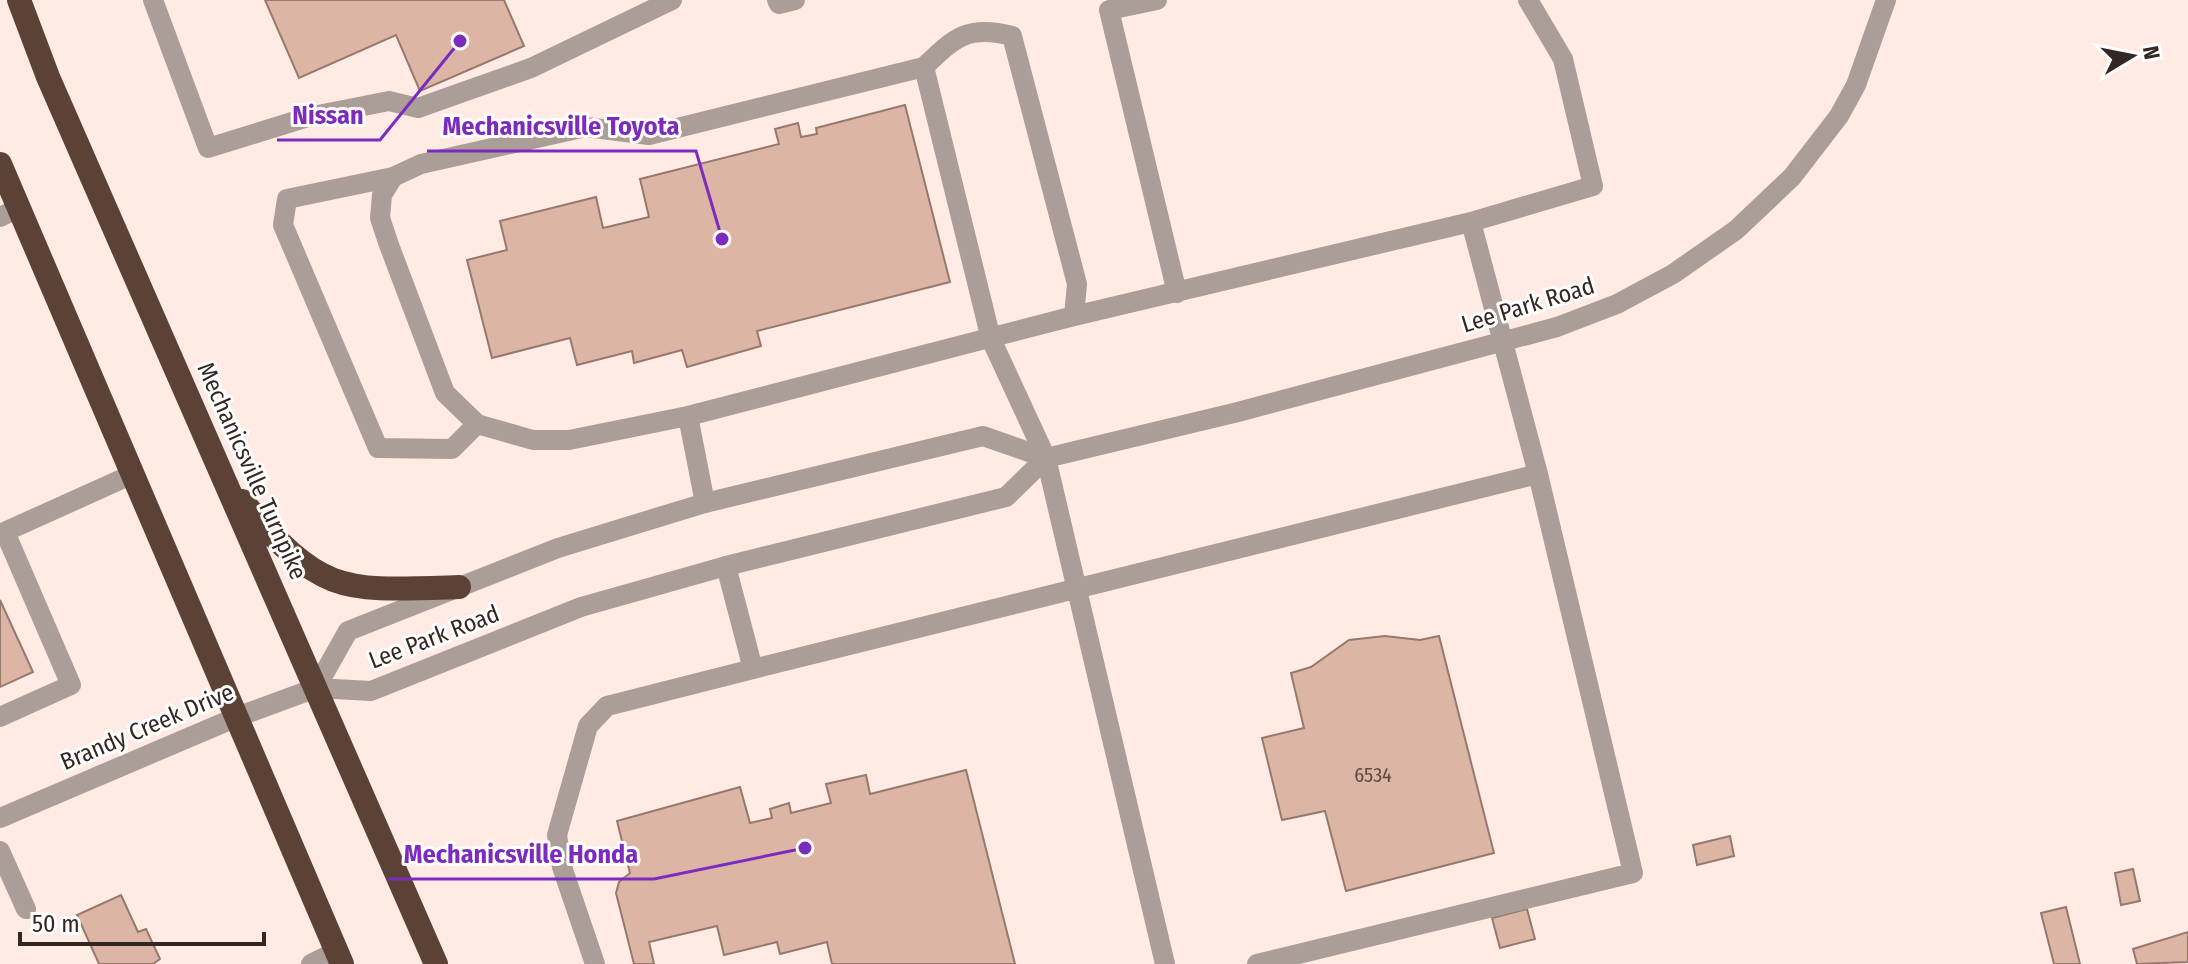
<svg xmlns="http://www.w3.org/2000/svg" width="2188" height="964" font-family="'Fira Sans Condensed',sans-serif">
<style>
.building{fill:#ddb5a4;stroke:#96796d;stroke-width:2}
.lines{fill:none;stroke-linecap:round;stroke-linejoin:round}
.lane{stroke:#ab9d97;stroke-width:20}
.street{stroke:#ab9d97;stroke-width:20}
.highway{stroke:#5c4236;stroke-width:24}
.labels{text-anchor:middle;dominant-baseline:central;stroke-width:6;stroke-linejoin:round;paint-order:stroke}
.number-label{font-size:20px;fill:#5e4a42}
.street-label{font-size:24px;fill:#332721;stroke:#fff}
.leader{fill:none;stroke:#7b2cbf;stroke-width:3}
.callout-dot{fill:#7b2cbf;stroke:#fff;stroke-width:3}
.callout-label{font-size:26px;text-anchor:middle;font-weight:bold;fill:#7b2cbf;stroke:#fff;stroke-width:6;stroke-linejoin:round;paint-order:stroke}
</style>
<rect width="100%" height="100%" fill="#ffebe3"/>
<!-- building -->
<path class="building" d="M265 0H504L524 46 420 91 396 35 299 78Z
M905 105 950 282 757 331 761 346 687 367 682 350 634 363 632 351 577 365 570 338 492 358 467 260 507 250 500 221 596 197 603 228 649 217 640 179 779 144 775 129 798 123 801 137 817 134 816 128Z
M0 600 33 672 0 687Z
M1385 636 1420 640 1439 636 1494 853 1346 891 1325 811 1282 820 1262 738 1304 728 1291 673 1311 667 1349 640Z
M966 770 1015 964H832L827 942 780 954 777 942 724 955 717 926 649 942 654 964H634L616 893 619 882 630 873 617 821 740 787 750 823 772 818 770 809 789 803 791 813 831 803 826 784 866 775 870 794Z
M1730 836 1734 856 1697 865 1693 845Z
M2133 869 2140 901 2121 905 2115 873Z
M121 895 138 932 146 929 160 959 153 964H99L77 915Z
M2066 907 2080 964H2054L2041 913Z
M1527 909 1535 939 1500 948 1492 918Z
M2188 932V962L2137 964 2133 949Z"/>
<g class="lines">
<!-- lane -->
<path class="lane" d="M153 0 208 148 308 117 389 101 418 108 531 68 672 0
M777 0 779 4 795 0
M1157 0 1109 10 1177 293
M924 67C954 38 968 24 1012 36L1077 284 1074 316
M393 177 287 199 283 225 378 448 452 449 477 424
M0 217 19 208
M1471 222 1593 186 1563 59 1528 0
M688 416 1074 316 1471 222 1538 474 753 669 726 566
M705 503 688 416 569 440H533L477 424 445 393 389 245 380 218 382 195 393 177 421 164 586 127 649 135 924 67 991 339 1046 458 1165 964
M0 534 133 474
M0 717 71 685 5 532
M0 851 26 909
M311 964 337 951
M595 964 562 867 557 835 588 726 607 706 753 669
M1257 964 1633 873 1538 474"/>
<!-- street -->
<path class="street" d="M316 688 348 631 558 548 705 503 983 436 1046 458
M0 818 237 717 316 688 371 691 581 607 726 566 1006 497 1046 458 1238 412 1557 327 1617 304 1673 274 1736 230 1792 177 1839 116 1856 85 1886 0"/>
<!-- highway -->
<path class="highway" d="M19 0 48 77 436 964
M0 164 342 964
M242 501C322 595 340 591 459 587"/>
</g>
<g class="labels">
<!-- number labels -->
<g class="number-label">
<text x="1373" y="775">6534</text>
</g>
<!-- street labels -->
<g class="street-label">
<text transform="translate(1528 305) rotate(-17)">Lee Park Road</text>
<text transform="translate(252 471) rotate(66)">Mechanicsville Turnpike</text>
<text transform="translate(434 637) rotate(-21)">Lee Park Road</text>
<text transform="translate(147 727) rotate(-23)">Brandy Creek Drive</text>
</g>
</g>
<!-- callouts -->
<path class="leader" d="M460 41L380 140H277M722 239L696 151H427M805 848L654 879H388"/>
<g class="callout-dot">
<circle cx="460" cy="41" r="8"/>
<circle cx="722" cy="239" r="8"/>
<circle cx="805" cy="848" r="8"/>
</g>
<g class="callout-label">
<text x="328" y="124">Nissan</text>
<text x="561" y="135">Mechanicsville Toyota</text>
<text x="521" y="863">Mechanicsville Honda</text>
</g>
<!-- north arrow -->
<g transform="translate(2132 56) rotate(80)" stroke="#ffffff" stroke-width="6" paint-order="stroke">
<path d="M0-6L14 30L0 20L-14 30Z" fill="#332721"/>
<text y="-12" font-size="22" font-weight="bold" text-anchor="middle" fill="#332721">N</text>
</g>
<!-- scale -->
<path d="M20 932v12h244v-12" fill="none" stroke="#332721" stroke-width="4"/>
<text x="32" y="932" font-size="24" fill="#332721" stroke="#ffffff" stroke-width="6" paint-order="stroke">50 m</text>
</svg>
